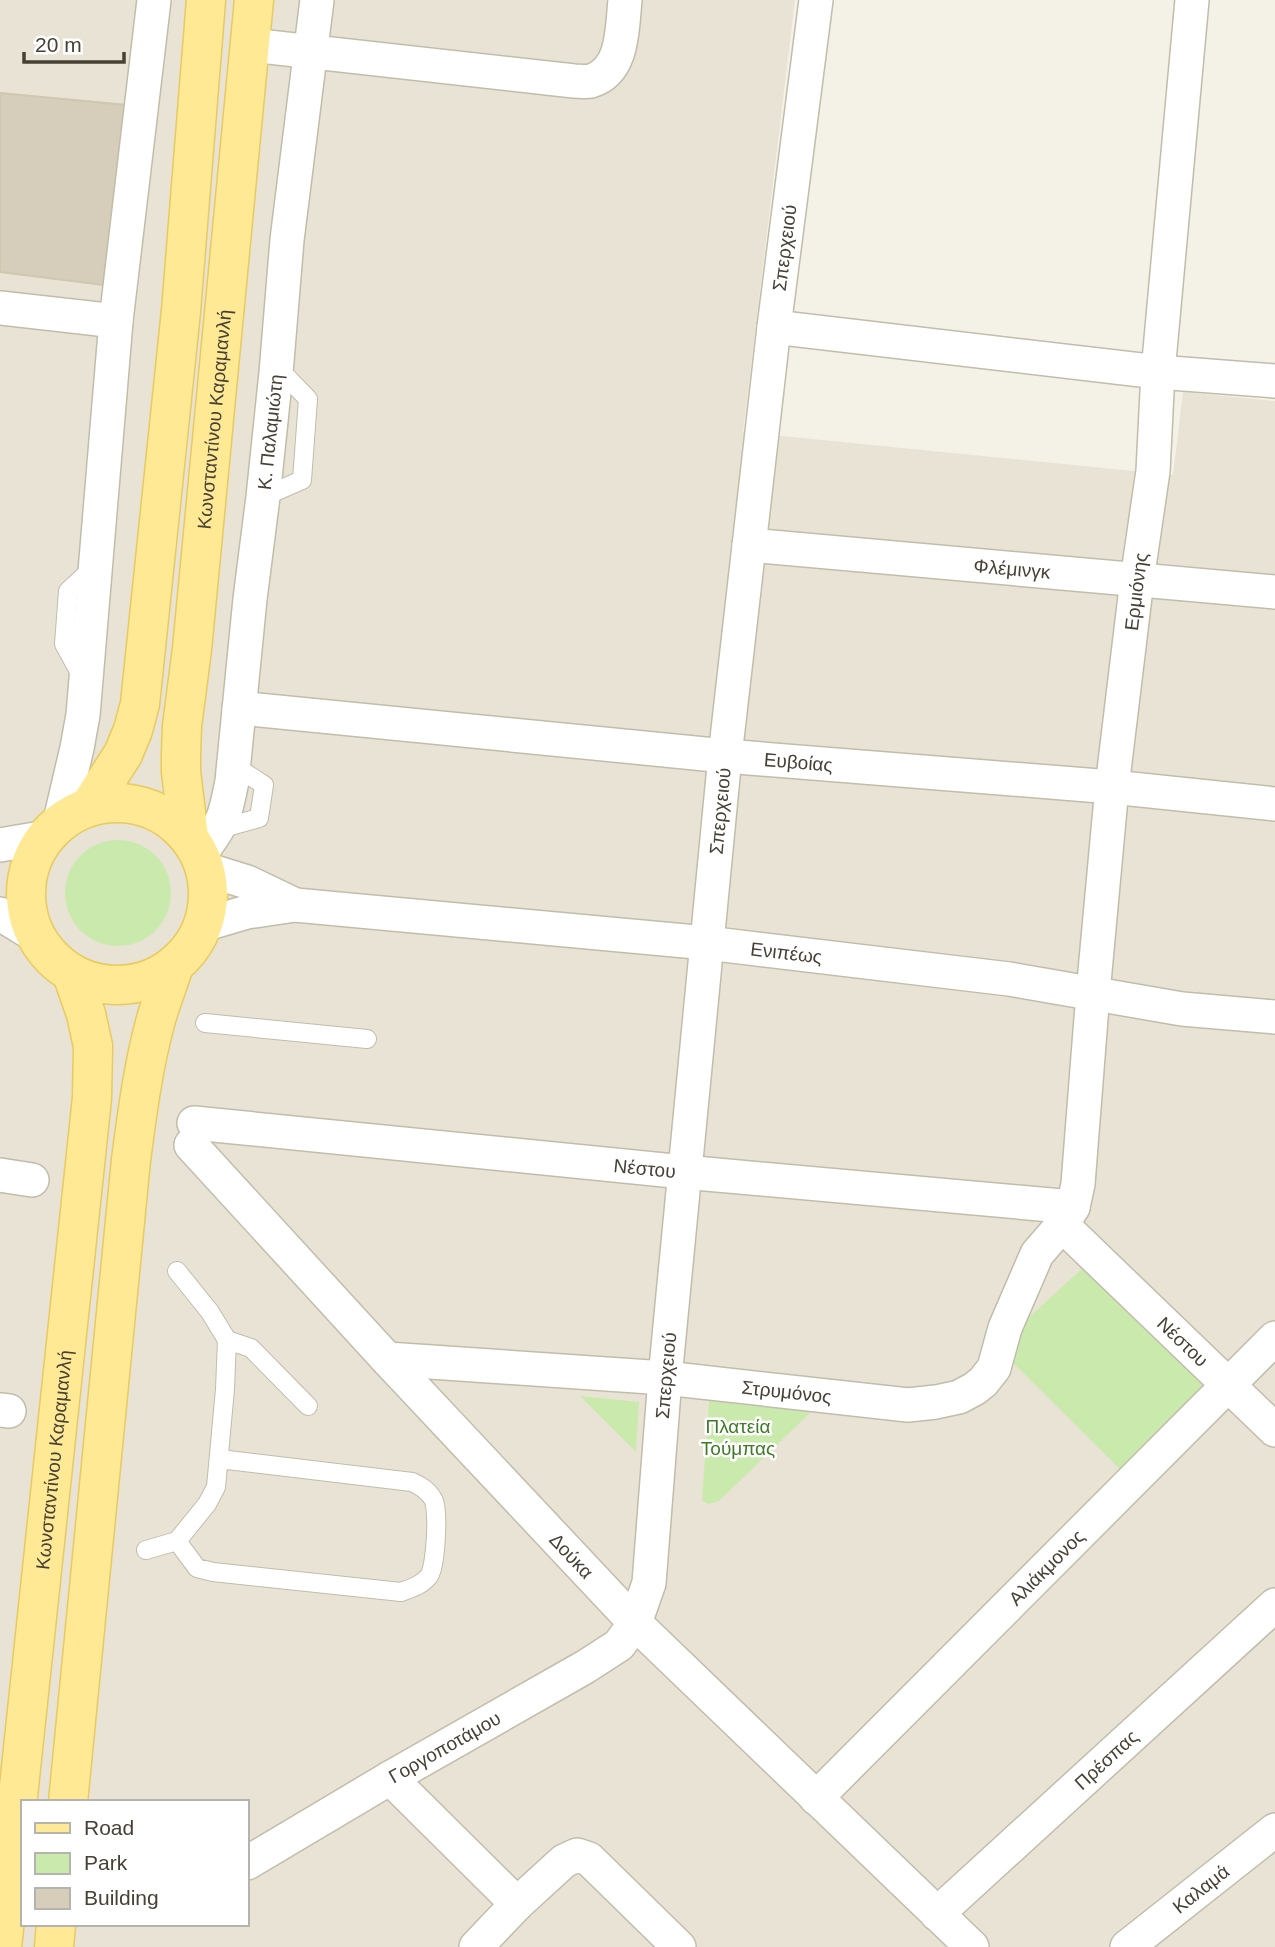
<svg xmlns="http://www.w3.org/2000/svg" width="1275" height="1947" font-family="Helvetica,sans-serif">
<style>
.residential{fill:#e8e3d4;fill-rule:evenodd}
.green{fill:#caeaad}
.building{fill:#d6cdbb;stroke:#d1c6ae;stroke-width:2}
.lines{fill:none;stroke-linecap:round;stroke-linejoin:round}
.service-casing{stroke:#c2bcab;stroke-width:20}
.minor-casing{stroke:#c2bcab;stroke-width:36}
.primary-casing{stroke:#e8ca60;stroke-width:41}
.service{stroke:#fff;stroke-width:18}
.minor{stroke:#fff;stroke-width:33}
.primary{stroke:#ffe994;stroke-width:38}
.labels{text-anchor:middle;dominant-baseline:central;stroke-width:5;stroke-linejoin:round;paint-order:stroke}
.street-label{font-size:19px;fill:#474135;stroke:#fff}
.park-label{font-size:19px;fill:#3f7b26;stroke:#fff}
</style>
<rect width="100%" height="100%" fill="#f4f1e6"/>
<!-- residential -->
<path class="residential" d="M0 0H795L743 432 1173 475 1183 392 1275 401V1947H0ZM23 1802H247V1924H23Z"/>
<!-- green -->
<path class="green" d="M65 893a53 53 0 1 1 106 0a53 53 0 1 1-106 0Z
M1086 1265 1208 1385 1120 1469 1008 1358 1029 1317Z
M580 1396 639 1402 636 1452Z
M709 1401 813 1410 719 1501 708 1504 702 1500Z"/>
<!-- building -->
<path class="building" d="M0 93 126 105 103 285 0 272Z"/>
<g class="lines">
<!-- service casing -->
<g class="service-casing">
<path id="service" d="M263 497 302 480 308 399 277 367
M82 677 64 644 68 591 94 567
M219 829 259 818 264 785 233 765
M205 1023 367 1039
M227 1340 251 1348 308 1406
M177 1541 197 1568 213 1572 401 1592C412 1588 422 1585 429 1576 436 1566 439 1509 433 1499 428 1490 421 1486 412 1482L219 1459
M146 1550 177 1541 207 1504 216 1487 225 1389 227 1340 210 1312 177 1271"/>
</g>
<!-- minor casing -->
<g class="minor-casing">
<g id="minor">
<path d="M250 45 574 81C579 81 586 82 591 81 624 71 622 28 625 0"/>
<path d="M0 308 116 321"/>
<path d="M774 327 1158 372 1275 381"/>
<path id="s1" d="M749 545 1275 592"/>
<path id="s2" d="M239 708 725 756 1112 787 1275 804"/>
<path d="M59 825 77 748 83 715 116 321 154 0"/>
<path d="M0 845 47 837"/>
<path id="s3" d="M200 854C223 824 225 818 232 781L250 599 263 497 276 373 287 240 317 0"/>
<path d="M205 869 247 882 295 905"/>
<path d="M0 914 36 936"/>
<path id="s4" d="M203 925 247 912 295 905 707 943 1009 979 1182 1009 1275 1017"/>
<path id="s5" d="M194 1123 684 1172 1073 1207 1078 1184 1093 993 1112 787 1137 580 1153 471 1158 372 1192 0"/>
<path id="s6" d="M191 1145 387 1359 635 1623 972 1947"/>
<path d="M0 1175 32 1180"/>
<path id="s7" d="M1062 1225 1275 1430"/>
<path id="s8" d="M387 1359 665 1378 908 1405 936 1402 959 1397 974 1389 983 1382 994 1368 1005 1328 1037 1254 1062 1225 1073 1207"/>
<path d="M0 1410 9 1411"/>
<path d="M390 1778 517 1904"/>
<path id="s9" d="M816 1798 1275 1338"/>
<path id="s10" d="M247 1863 390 1778 585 1667 619 1645 635 1623 649 1583 665 1378 725 756 774 327 816 0"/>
<path id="s11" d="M937 1914 1275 1605"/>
<path d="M476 1947 517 1904 564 1861 577 1855 589 1859 679 1947"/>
<path id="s12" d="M1127 1947 1275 1830"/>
</g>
</g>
<!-- primary casing -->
<g class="primary-casing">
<g id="primary">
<circle cx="117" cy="894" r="91"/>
<path d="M89 807 123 754 133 730 140 704 181 311 206 0"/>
<path id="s13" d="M189 837 181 772V754L182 726 192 649 254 0"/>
<path d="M68 1802 131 1160C137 1114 143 1068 155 1023 160 1004 168 985 174 965"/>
<path id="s14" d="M2 1947 92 1098 93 1046 86 1014 72 974"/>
<path d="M54 1947 56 1924"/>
</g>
</g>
<!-- service -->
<use href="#service" class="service"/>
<!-- minor -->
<use href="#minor" class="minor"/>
<!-- primary -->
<use href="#primary" class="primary"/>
</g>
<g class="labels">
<!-- street labels -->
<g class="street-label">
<text stroke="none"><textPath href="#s10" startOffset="1843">Σπερχειού</textPath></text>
<text stroke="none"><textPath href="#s13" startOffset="420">Κωνσταντίνου Καραμανλή</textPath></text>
<text stroke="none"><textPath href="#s3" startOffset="432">Κ. Παλαμιώτη</textPath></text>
<text stroke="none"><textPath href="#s1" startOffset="264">Φλέμινγκ</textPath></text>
<text stroke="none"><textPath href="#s5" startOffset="1502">Ερμιόνης</textPath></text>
<text stroke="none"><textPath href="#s2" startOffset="562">Ευβοίας</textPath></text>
<text stroke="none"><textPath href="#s10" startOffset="1276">Σπερχειού</textPath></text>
<text stroke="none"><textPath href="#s4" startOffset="588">Ενιπέως</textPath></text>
<text stroke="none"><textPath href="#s5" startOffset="453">Νέστου</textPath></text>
<text stroke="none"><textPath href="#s7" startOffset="168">Νέστου</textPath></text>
<text stroke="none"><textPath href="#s10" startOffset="709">Σπερχειού</textPath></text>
<text stroke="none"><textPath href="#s8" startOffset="401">Στρυμόνος</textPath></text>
<text stroke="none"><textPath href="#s14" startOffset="490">Κωνσταντίνου Καραμανλή</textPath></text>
<text stroke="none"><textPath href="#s6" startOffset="560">Δούκα</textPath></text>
<text stroke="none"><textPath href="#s9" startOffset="326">Αλιάκμονος</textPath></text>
<text stroke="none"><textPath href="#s10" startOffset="229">Γοργοποτάμου</textPath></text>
<text stroke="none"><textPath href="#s11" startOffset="229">Πρέσπας</textPath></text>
<text stroke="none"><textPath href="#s12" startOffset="94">Καλαμά</textPath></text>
</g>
<!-- park labels -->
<g class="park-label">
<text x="738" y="1426">Πλατεία<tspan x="738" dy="22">Τούμπας</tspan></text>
</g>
</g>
<!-- legend -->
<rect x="21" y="1800" width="228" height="126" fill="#ffffff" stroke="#b5b3ae" stroke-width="2"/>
<rect x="35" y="1823" width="35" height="10" fill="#ffe994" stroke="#b5b3ae" stroke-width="2"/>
<text x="84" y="1835" font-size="21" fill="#474135">Road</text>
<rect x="35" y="1853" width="35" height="21" fill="#caeaad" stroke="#b5b3ae" stroke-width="2"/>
<text x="84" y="1870" font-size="21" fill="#474135">Park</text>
<rect x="35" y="1888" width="35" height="21" fill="#d6cdbb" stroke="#b5b3ae" stroke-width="2"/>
<text x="84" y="1905" font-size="21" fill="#474135">Building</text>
<!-- scale -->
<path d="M24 52v10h100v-10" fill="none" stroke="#474135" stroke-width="3.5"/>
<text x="35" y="52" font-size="21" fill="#474135" stroke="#ffffff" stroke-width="5" paint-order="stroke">20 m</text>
</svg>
